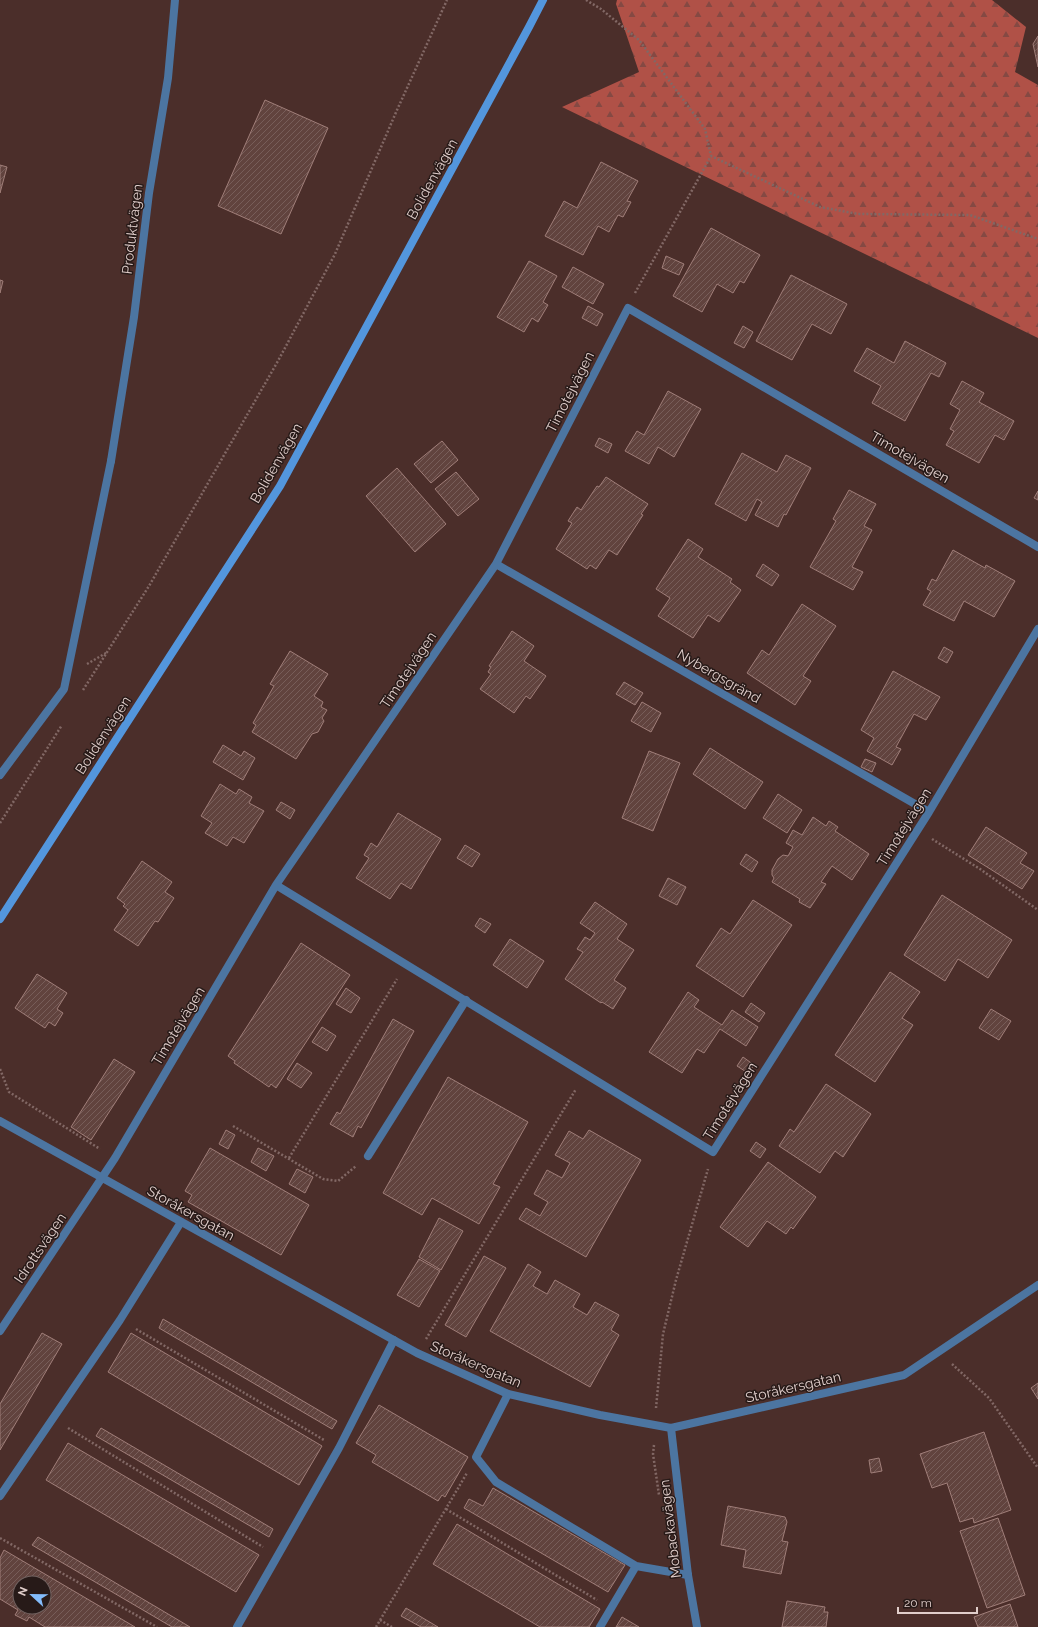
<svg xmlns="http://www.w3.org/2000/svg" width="1038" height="1627" font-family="Raleway,sans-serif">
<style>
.forest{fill:url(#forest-firs)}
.building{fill:url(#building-hatch);stroke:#a07e79;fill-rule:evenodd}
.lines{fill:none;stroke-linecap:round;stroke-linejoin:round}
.path{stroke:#826865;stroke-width:2.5;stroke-dasharray:2 2;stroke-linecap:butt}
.service{stroke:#4c75a1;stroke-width:8}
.minor{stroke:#4c75a1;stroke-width:8}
.secondary{stroke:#5396dd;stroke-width:8}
.labels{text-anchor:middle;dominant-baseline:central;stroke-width:3;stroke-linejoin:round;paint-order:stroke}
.street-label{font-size:14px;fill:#e1cecb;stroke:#271a18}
</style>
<defs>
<pattern id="forest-firs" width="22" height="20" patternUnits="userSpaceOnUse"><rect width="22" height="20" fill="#b05147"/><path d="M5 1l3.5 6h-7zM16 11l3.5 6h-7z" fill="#854943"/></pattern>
<pattern id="building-hatch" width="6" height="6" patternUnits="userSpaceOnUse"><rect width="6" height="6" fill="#61433e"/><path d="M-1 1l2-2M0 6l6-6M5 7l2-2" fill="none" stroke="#775d59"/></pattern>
</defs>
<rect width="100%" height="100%" fill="#4b2e2a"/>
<!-- forest -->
<path class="forest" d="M617 0H992L1026 27 1015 72 1038 85V338L562 107 639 72 616 4Z"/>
<!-- building -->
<path class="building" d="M1038 36V67L1033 44Z
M265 100 328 128 281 234 218 206Z
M601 162 638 181 627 201 631 202 623 217 618 215 609 232 598 226 583 255 545 236 564 201 577 208Z
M0 165 7 167 0 193Z
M711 228 760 255 744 283 740 281 733 293 717 284 702 312 673 296Z
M666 256 684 264 679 275 662 268Z
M529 261 557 276 543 302 548 305 538 322 532 318 524 332 497 317Z
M573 267 604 284 593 304 562 287Z
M791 275 847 304 831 334 812 324 792 360 756 341Z
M0 280 3 281 0 293Z
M588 306 603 314 597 326 582 318Z
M743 326 753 332 744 348 734 343Z
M905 341 946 363 939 377 931 373 905 421 872 403 881 386 854 371 867 348 894 363Z
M962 381 984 393 979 402 1014 421 1004 440 995 435 979 463 946 445 954 431 950 429 960 410 950 404Z
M668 391 701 409 674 457 658 447 649 464 625 451 637 431 644 435Z
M599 438 612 444 608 453 595 446Z
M442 441 458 460 431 483 414 464Z
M742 453 777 472 786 455 811 468 786 515 784 514 778 527 755 515 762 502 757 499 746 521 715 504Z
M397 468 446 524 415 552 366 496Z
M456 472 479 499 458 516 435 489Z
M606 477 648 504 641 514 643 515 617 555 609 550 596 569 590 565 587 569 556 549 572 523 568 521 577 507 581 510 597 486 599 487Z
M849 490 876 504 864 526 872 530 852 567 863 572 853 590 810 567 836 521 833 519Z
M1038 491V500L1034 498Z
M688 539 703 549 698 557 732 579 730 582 741 590 719 622 708 615 693 638 658 616 670 598 656 589Z
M953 550 985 568 986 565 1015 581 994 617 964 601 954 621 923 605 931 591 927 589 932 579 936 581Z
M763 564 779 575 772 586 756 576Z
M802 604 836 626 803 676 811 681 795 705 747 673 762 650 769 655Z
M512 631 534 646 524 661 546 676 530 699 526 696 514 713 480 689 491 674 488 672 491 667 489 666Z
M944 647 953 652 947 663 938 658Z
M290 651 328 674 314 696 323 702 321 707 327 710 322 718 324 721 318 732 312 734 296 759 252 732 256 725 253 723 274 686 270 684Z
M893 671 940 697 926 720 914 714 896 747 901 749 892 765 867 751 874 738 861 730Z
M624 682 643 693 635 705 616 694Z
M642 702 661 713 651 732 631 721Z
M223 745 241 756 244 751 255 758 243 780 213 762Z
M710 748 763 782 745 809 693 774Z
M649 751 680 763 653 831 622 818Z
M865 759 876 763 872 772 861 767Z
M220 784 236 794 239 789 252 797 249 803 264 811 244 843 233 837 227 846 205 833 212 823 201 816Z
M778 794 802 810 787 833 763 818Z
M281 802 295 810 290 819 276 810Z
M398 813 441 839 411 889 401 883 390 899 356 878 369 858 364 855 371 843 377 847Z
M813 817 826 826 829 821 838 827 835 831 869 854 852 880 832 866 821 882 826 884 810 908 799 902 800 899 772 882 774 878 772 875V870L778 859 783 855 788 856 793 847 786 843 793 830 802 835Z
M986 827 1027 853 1020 863 1034 871 1022 889 968 855Z
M465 845 480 854 472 867 457 858Z
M746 854 758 862 752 872 740 864Z
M142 861 172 882 165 892 174 898 158 922 155 921 138 946 114 930 128 910 123 906 125 904 117 898Z
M668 878 686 887 677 905 659 896Z
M942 895 1012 940 988 978 958 959 945 981 904 955Z
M753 900 792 925 743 997 696 966 721 928 730 934Z
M595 902 627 924 617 939 634 950 614 980 626 988 613 1009 602 1002 601 1003 565 979 583 952 577 949 585 937 590 940 595 933 580 923Z
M480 918 491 924 485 933 475 926Z
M510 939 544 961 527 988 493 965Z
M301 943 350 975 276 1088 271 1084 269 1087 234 1063 235 1061 228 1056Z
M890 972 920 992 902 1018 913 1025 875 1082 835 1055Z
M37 974 67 993 57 1009 63 1013 55 1026 49 1022 45 1028 15 1008Z
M346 988 360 998 351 1013 336 1004Z
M688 992 699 1000 694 1007 722 1025 732 1010 758 1027 746 1046 720 1029 704 1053 697 1049 682 1073 649 1052Z
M751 1003 765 1013 759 1022 745 1012Z
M991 1009 1011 1021 999 1040 979 1028Z
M393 1019 414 1031 361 1128 358 1126 353 1137 330 1124 337 1112 340 1114Z
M322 1027 336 1036 327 1051 312 1042Z
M743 1057 754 1065 748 1073 737 1066Z
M114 1059 135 1072 91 1140 71 1127Z
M297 1063 312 1073 301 1088 287 1079Z
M448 1077 528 1122 493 1184 500 1187 479 1224 432 1198 422 1215 383 1193Z
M826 1084 871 1114 843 1157 835 1151 820 1173 779 1146 790 1129 794 1132Z
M226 1130 235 1135 228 1149 219 1144Z
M589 1130 641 1160 586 1257 519 1219 526 1208 540 1216 548 1202 534 1194 547 1170 562 1178 570 1163 555 1155 569 1131 583 1139Z
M756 1142 766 1149 760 1158 750 1151Z
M210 1148 309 1205 281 1255 188 1202 192 1195 185 1191Z
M258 1148 274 1156 266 1171 251 1162Z
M768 1162 816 1197 793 1229 791 1227 786 1234 767 1221 748 1247 720 1227Z
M297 1169 313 1177 305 1193 289 1184Z
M439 1218 463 1231 441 1270 419 1257Z
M484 1256 506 1268 466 1337 445 1325Z
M419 1259 440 1271 419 1307 397 1295Z
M528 1264 541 1272 533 1286 547 1294 555 1280 580 1294 573 1307 587 1315 595 1302 619 1315 611 1330 619 1335 590 1387 490 1331Z
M163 1319 337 1421 332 1429 159 1328Z
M42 1333 62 1344 0 1450V1404Z
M131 1333 322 1446 299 1485 108 1372Z
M1038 1383V1399L1031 1388Z
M379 1405 468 1457 445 1497 442 1495 438 1501 372 1462 376 1455 356 1443Z
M101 1428 273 1529 269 1537 96 1436Z
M984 1432 1011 1510 974 1523 973 1518 960 1522 947 1483 932 1488 920 1454Z
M68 1443 259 1555 236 1592 46 1480Z
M879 1458 882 1471 871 1473 869 1460Z
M493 1488 625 1565 608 1592 464 1508 469 1499 483 1506Z
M728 1506 785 1517 787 1522 782 1541 788 1542 781 1574 743 1567 746 1550 721 1545Z
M998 1518 1025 1595 987 1608 960 1531Z
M457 1524 600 1609 589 1627H540L433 1564Z
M38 1537 190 1627H172L32 1545Z
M4 1550 135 1627H45L29 1617 27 1621 15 1615 18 1610 0 1599V1558ZM20 1583H44V1607H20Z
M787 1601 825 1607 824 1612H828L826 1627H782Z
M1010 1604 1018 1627H978L974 1617Z
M406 1608 438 1627H421L401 1616Z
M622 1617 639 1627H616Z"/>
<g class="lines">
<!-- path -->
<path class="path" d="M586 0 601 9 639 40 705 129 711 156
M635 293 711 156 820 207 858 214 970 215 1038 239
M87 664 106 653
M83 690 149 586 278 361 335 254 397 110 447 0
M0 823 62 725
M932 839 980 869 1038 910
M0 1069 9 1092 100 1149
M233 1126 323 1179 338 1181 356 1166
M289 1158 397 979
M136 1329 324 1440
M426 1339 576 1089
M952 1364 989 1398 1038 1468
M656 1408 663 1334 676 1280 708 1169
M68 1428 263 1547
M654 1445 653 1454 659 1495
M446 1509 597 1600
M0 1538 157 1627
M380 1620 392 1627
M376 1627 467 1473"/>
<!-- service -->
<path class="service" d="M0 775 64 689 111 461
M368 1156 466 1000
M508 1394 476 1457 496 1482 636 1566 688 1575
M0 1496 120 1320 181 1222
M237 1627 339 1448 394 1340
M600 1627 636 1566"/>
<!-- minor -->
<path class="minor" d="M111 461 134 317 149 193 168 78 175 0
M496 564 929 812
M276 885 713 1152 929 812 1038 629
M0 1121 417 1353 508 1394 600 1415 671 1428 904 1375 1038 1285
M0 1331 115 1158 276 885 496 564 628 308 1038 547
M671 1428 688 1575 697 1627"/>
<!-- secondary -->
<path class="secondary" d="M0 919 280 486 529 27 543 0"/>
</g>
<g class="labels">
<!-- street labels -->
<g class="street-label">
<text transform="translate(432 179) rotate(-61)">Bolidenvägen</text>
<text transform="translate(132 229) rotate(-83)">Produktvägen</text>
<text transform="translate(570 392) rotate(-63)">Timotejvägen</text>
<text transform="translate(910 457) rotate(30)">Timotejvägen</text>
<text transform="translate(276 463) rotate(-60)">Bolidenvägen</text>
<text transform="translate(408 670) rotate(-56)">Timotejvägen</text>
<text transform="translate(719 676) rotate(30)">Nybergsgränd</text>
<text transform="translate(103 735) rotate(-57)">Bolidenvägen</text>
<text transform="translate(904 827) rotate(-58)">Timotejvägen</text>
<text transform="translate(178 1026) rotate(-59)">Timotejvägen</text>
<text transform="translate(730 1101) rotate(-58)">Timotejvägen</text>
<text transform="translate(191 1213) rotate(29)">Storåkersgatan</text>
<text transform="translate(40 1248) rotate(-56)">Idrottsvägen</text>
<text transform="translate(476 1364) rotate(23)">Storåkersgatan</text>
<text transform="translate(793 1387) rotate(-13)">Storåkersgatan</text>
<text transform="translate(670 1529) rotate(-97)">Mobackavägen</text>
</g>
</g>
<!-- north arrow -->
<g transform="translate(32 1595) rotate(292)"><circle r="19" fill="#271a18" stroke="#716260"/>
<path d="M0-3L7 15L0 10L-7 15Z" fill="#83bcfb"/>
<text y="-6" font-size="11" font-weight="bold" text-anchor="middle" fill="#e1cecb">N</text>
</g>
<!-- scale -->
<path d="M898 1607v6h79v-6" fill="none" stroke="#e1cecb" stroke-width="2"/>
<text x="904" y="1607" font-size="12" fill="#e1cecb" stroke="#271a18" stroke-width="3" paint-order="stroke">20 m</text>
</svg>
